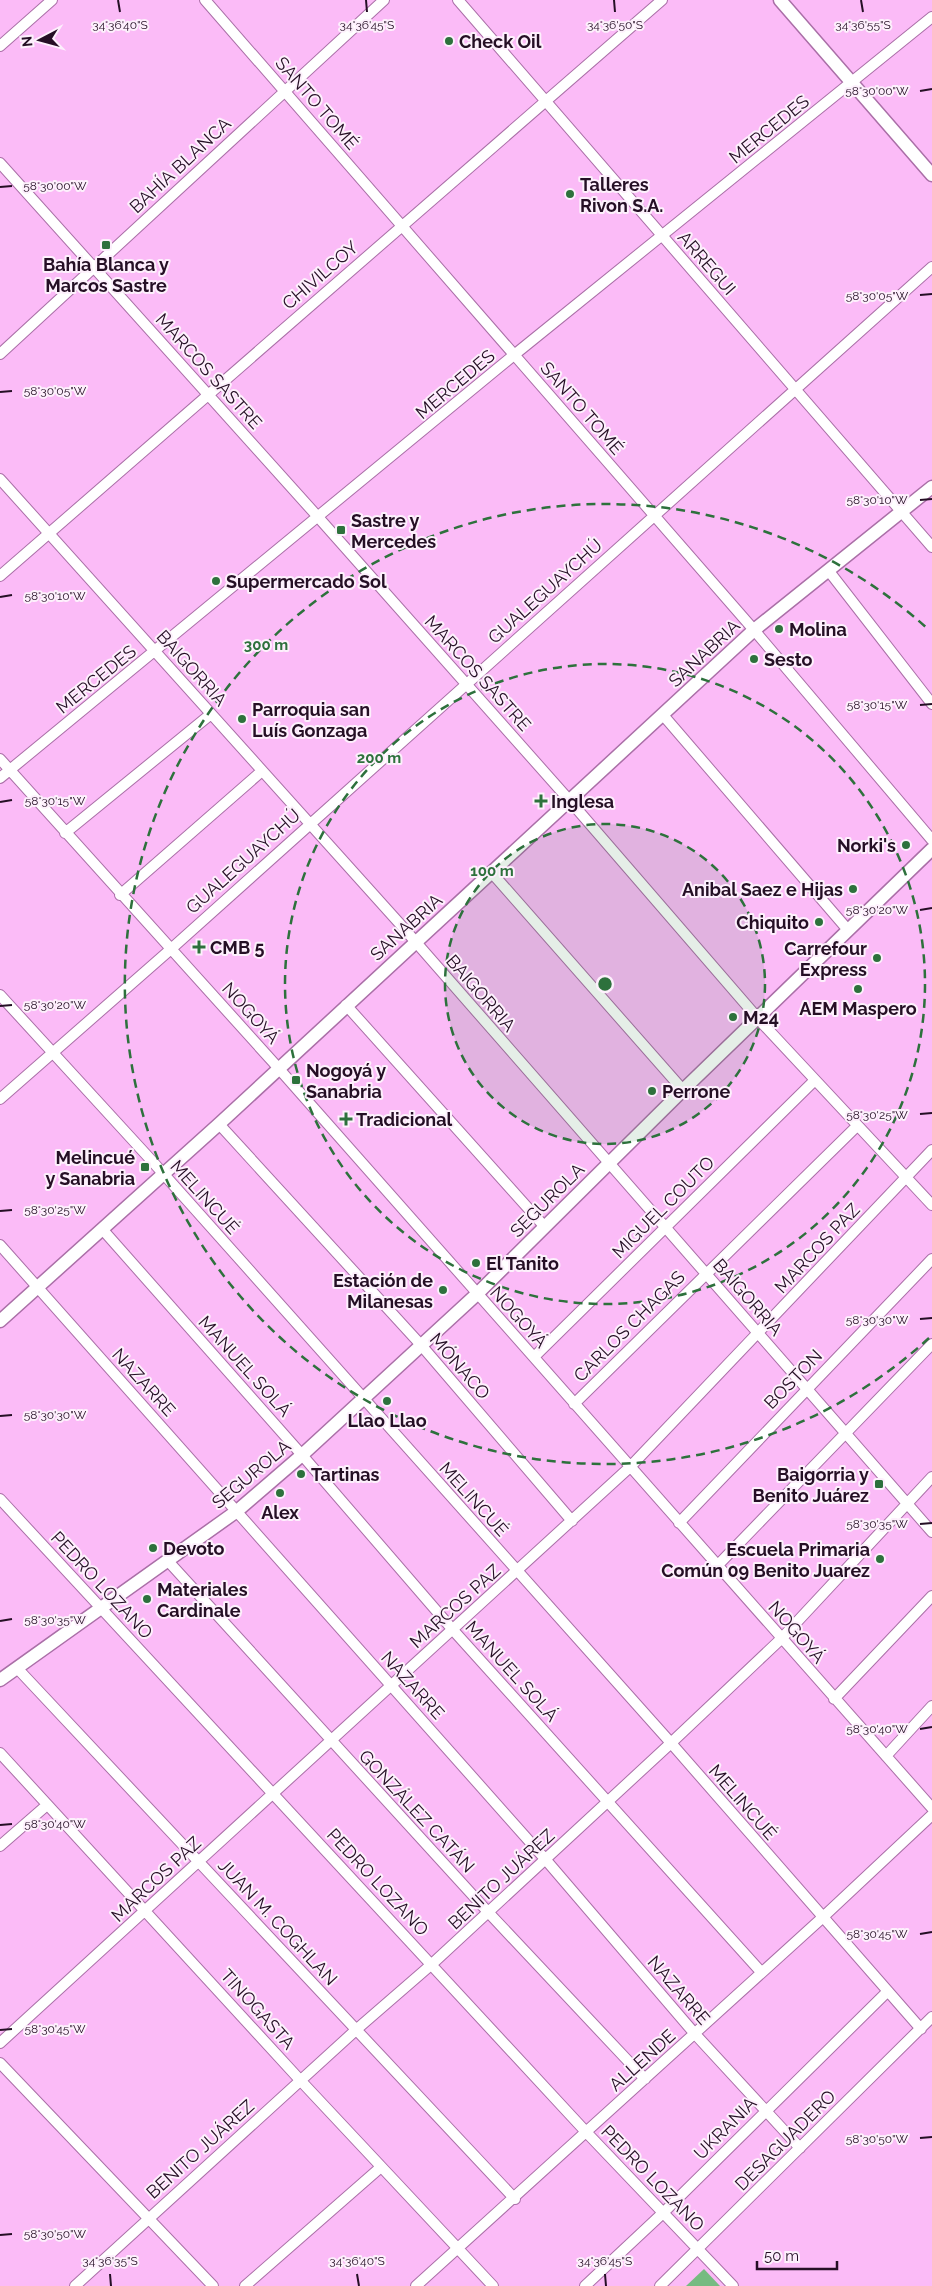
<svg xmlns="http://www.w3.org/2000/svg" width="932" height="2286" font-family="Raleway,sans-serif">
<style>
.green{fill:#76bb81}
.lines{fill:none;stroke-linecap:round;stroke-linejoin:round}
.minor-casing{stroke:#aa6fa7;stroke-width:12}
.tertiary-casing{stroke:#aa6fa7;stroke-width:15}
.minor{stroke:#fff;stroke-width:10}
.tertiary{stroke:#fff;stroke-width:12}
.ticks{fill:none;stroke:#250f25;stroke-width:2}
.ring{fill:none;stroke:#2d713c;stroke-width:2.5;stroke-dasharray:9 6}
.poi-dot{fill:#2d713c;stroke:#fdf0fc;stroke-width:2}
.labels{text-anchor:middle;dominant-baseline:central;stroke-width:4;stroke-linejoin:round;paint-order:stroke}
.poi-label{font-size:18px;font-weight:bold;fill:#250f25;stroke:#fdf0fc;text-anchor:start}
.street-label{font-size:18px;fill:#250f25;stroke:#fdf0fc}
.ticks-label{font-size:12px;text-anchor:middle;fill:#250f25;stroke:#fdf0fc;stroke-width:4;stroke-linejoin:round;paint-order:stroke}
.centre{fill:#2d713c;stroke:#fdf0fc;stroke-width:2.5}
.ring-label{font-size:15px;text-anchor:middle;font-weight:bold;fill:#2d713c;stroke:#fdf0fc;stroke-width:4;stroke-linejoin:round;paint-order:stroke}
</style>
<rect width="100%" height="100%" fill="#fbbbf7"/>
<!-- green -->
<path class="green" d="M704 2269 720 2286H686Z"/>
<g class="lines">
<!-- minor casing -->
<g class="minor-casing">
<path id="minor" d="M205 0 754 630 932 840
M458 0 932 547
M0 46 52 0
M0 163 318 517 570 801 762 1023 932 1205
M0 354 384 0
M0 479 400 924 932 1532
M828 570 932 704
M0 576 662 0
M663 715 848 930
M0 759 273 1062 932 1808
M0 778 514 355 932 17
M65 833 211 714
M492 873 683 1090
M120 895 262 771
M0 995 152 1161 671 1743 921 2029
M346 1005 544 1226
M0 1099 171 949 932 267
M219 1124 421 1345 572 1521
M103 1230 302 1455 453 1630 761 1972
M0 1245 546 1860 695 2034 800 2148
M534 1357 815 1080
M574 1404 857 1126
M0 1499 587 2133 733 2286
M679 1523 932 1259
M168 1561 488 1912 645 2079
M717 1566 932 1344
M17 1668 515 2199
M834 1699 932 1596
M0 1753 300 2080 493 2286
M886 1756 932 1706
M0 1846 47 1805
M0 2043 630 1467 932 1150
M0 2063 213 2286
M75 2286 357 2029 432 1964 671 1743 781 1639 932 1477
M245 2286 381 2167
M416 2286 822 1918 932 1815
M585 2286 664 2212 887 1992
M660 2286 932 2017"/>
</g>
<!-- tertiary casing -->
<g class="tertiary-casing">
<path id="tertiary" d="M780 0 932 175
M0 1321 219 1124 754 630 932 487
M0 1680 237 1511 302 1455 477 1294 683 1090 932 849"/>
</g>
<!-- minor -->
<use href="#minor" class="minor"/>
<!-- tertiary -->
<use href="#tertiary" class="tertiary"/>
</g>
<!-- ticks -->
<path class="ticks" d="M118 0 120 12M366 0 367 12M614 0 615 12M861 0 863 12M920 91 932 89M0 187 12 186M920 295 932 294M0 392 12 391M920 500 932 499M0 597 12 595M920 705 932 704M0 802 12 800M920 910 932 908M0 1006 12 1005M920 1114 932 1113M0 1211 12 1210M920 1319 932 1318M0 1416 12 1415M920 1524 932 1523M0 1621 12 1619M920 1729 932 1727M0 1825 12 1824M920 1934 932 1932M0 2030 12 2029M920 2138 932 2137M0 2235 12 2234M110 2274 111 2286M357 2274 359 2286M605 2274 606 2286"/>
<!-- distance rings -->
<circle cx="605" cy="984" r="160" fill="#2d713c" fill-opacity=".12"/>
<g class="ring">
<circle cx="605" cy="984" r="160"/>
<circle cx="605" cy="984" r="320"/>
<path d="M929 1338A480 480 0 1 1 929 630"/>
</g>
<!-- markers -->
<g class="poi-dot">
<circle cx="449" cy="41" r="5"/>
<circle cx="570" cy="194" r="5"/>
<rect x="101" y="240" width="10" height="10" rx="2.5"/>
<rect x="336" y="525" width="10" height="10" rx="2.5"/>
<circle cx="216" cy="581" r="5"/>
<circle cx="779" cy="629" r="5"/>
<circle cx="754" cy="659" r="5"/>
<circle cx="242" cy="719" r="5"/>
<path d="M538.5 793.5h5v5h5v5h-5v5h-5v-5h-5v-5h5z"/>
<circle cx="906" cy="845" r="5"/>
<circle cx="853" cy="889" r="5"/>
<circle cx="819" cy="922" r="5"/>
<path d="M196.5 939.5h5v5h5v5h-5v5h-5v-5h-5v-5h5z"/>
<circle cx="877" cy="958" r="5"/>
<circle cx="858" cy="989" r="5"/>
<circle cx="733" cy="1017" r="5"/>
<rect x="291" y="1075" width="10" height="10" rx="2.5"/>
<circle cx="652" cy="1091" r="5"/>
<path d="M343.5 1111.5h5v5h5v5h-5v5h-5v-5h-5v-5h5z"/>
<rect x="140" y="1162" width="10" height="10" rx="2.5"/>
<circle cx="476" cy="1263" r="5"/>
<circle cx="443" cy="1290" r="5"/>
<circle cx="387" cy="1401" r="5"/>
<circle cx="301" cy="1474" r="5"/>
<rect x="874" y="1479" width="10" height="10" rx="2.5"/>
<circle cx="280" cy="1493" r="5"/>
<circle cx="153" cy="1548" r="5"/>
<circle cx="880" cy="1559" r="5"/>
<circle cx="147" cy="1599" r="5"/>
</g>
<g class="labels">
<!-- poi labels -->
<g class="poi-label">
<text x="459" y="41">Check Oil</text>
<text x="580" y="184">Talleres<tspan x="580" dy="21">Rivon S.A.</tspan></text>
<text x="106" y="264" text-anchor="middle">Bahía Blanca y<tspan x="106" dy="21">Marcos Sastre</tspan></text>
<text x="351" y="520">Sastre y<tspan x="351" dy="21">Mercedes</tspan></text>
<text x="226" y="581">Supermercado Sol</text>
<text x="789" y="629">Molina</text>
<text x="764" y="659">Sesto</text>
<text x="252" y="709">Parroquia san<tspan x="252" dy="21">Luís Gonzaga</tspan></text>
<text x="551" y="801">Inglesa</text>
<text x="896" y="845" text-anchor="end">Norki's</text>
<text x="843" y="889" text-anchor="end">Anibal Saez e Hijas</text>
<text x="809" y="922" text-anchor="end">Chiquito</text>
<text x="210" y="947">CMB 5</text>
<text x="867" y="948" text-anchor="end">Carrefour<tspan x="867" dy="21">Express</tspan></text>
<text x="858" y="1008" text-anchor="middle">AEM Maspero</text>
<text x="743" y="1017">M24</text>
<text x="306" y="1070">Nogoyá y<tspan x="306" dy="21">Sanabria</tspan></text>
<text x="662" y="1091">Perrone</text>
<text x="356" y="1119">Tradicional</text>
<text x="135" y="1157" text-anchor="end">Melincué<tspan x="135" dy="21">y Sanabria</tspan></text>
<text x="486" y="1263">El Tanito</text>
<text x="433" y="1280" text-anchor="end">Estación de<tspan x="433" dy="21">Milanesas</tspan></text>
<text x="387" y="1420" text-anchor="middle">Llao Llao</text>
<text x="311" y="1474">Tartinas</text>
<text x="869" y="1474" text-anchor="end">Baigorria y<tspan x="869" dy="21">Benito Juárez</tspan></text>
<text x="280" y="1512" text-anchor="middle">Alex</text>
<text x="163" y="1548">Devoto</text>
<text x="870" y="1549" text-anchor="end">Escuela Primaria<tspan x="870" dy="21">Común 09 Benito Juarez</tspan></text>
<text x="157" y="1589">Materiales<tspan x="157" dy="21">Cardinale</tspan></text>
</g>
<!-- street labels -->
<g class="street-label">
<text transform="translate(317 103) rotate(49)">SANTO TOMÉ</text>
<text transform="translate(769 129) rotate(-39)">MERCEDES</text>
<text transform="translate(180 165) rotate(-43)">BAHÍA BLANCA</text>
<text transform="translate(707 263) rotate(49)">ARREGUI</text>
<text transform="translate(320 275) rotate(-41)">CHIVILCOY</text>
<text transform="translate(209 371) rotate(48)">MARCOS SASTRE</text>
<text transform="translate(455 384) rotate(-40)">MERCEDES</text>
<text transform="translate(582 408) rotate(49)">SANTO TOMÉ</text>
<text transform="translate(545 591) rotate(-42)">GUALEGUAYCHÚ</text>
<text transform="translate(704 653) rotate(-43)">SANABRIA</text>
<text transform="translate(192 668) rotate(48)">BAIGORRIA</text>
<text transform="translate(478 673) rotate(48)">MARCOS SASTRE</text>
<text transform="translate(96 679) rotate(-39)">MERCEDES</text>
<text transform="translate(243 861) rotate(-42)">GUALEGUAYCHÚ</text>
<text transform="translate(406 927) rotate(-42)">SANABRIA</text>
<text transform="translate(481 993) rotate(49)">BAIGORRIA</text>
<text transform="translate(251 1013) rotate(48)">NOGOYÁ</text>
<text transform="translate(205 1197) rotate(48)">MELINCUÉ</text>
<text transform="translate(547 1200) rotate(-45)">SEGUROLA</text>
<text transform="translate(663 1207) rotate(-45)">MIGUEL COUTO</text>
<text transform="translate(817 1248) rotate(-47)">MARCOS PAZ</text>
<text transform="translate(748 1297) rotate(49)">BAIGORRIA</text>
<text transform="translate(519 1317) rotate(48)">NOGOYÁ</text>
<text transform="translate(629 1326) rotate(-45)">CARLOS CHAGAS</text>
<text transform="translate(245 1366) rotate(48)">MANUEL SOLÁ</text>
<text transform="translate(460 1366) rotate(49)">MÓNACO</text>
<text transform="translate(793 1379) rotate(-46)">BOSTON</text>
<text transform="translate(144 1382) rotate(48)">NAZARRE</text>
<text transform="translate(251 1474) rotate(-40)">SEGUROLA</text>
<text transform="translate(474 1499) rotate(48)">MELINCUÉ</text>
<text transform="translate(102 1585) rotate(47)">PEDRO LOZANO</text>
<text transform="translate(455 1606) rotate(-42)">MARCOS PAZ</text>
<text transform="translate(797 1632) rotate(49)">NOGOYÁ</text>
<text transform="translate(512 1671) rotate(48)">MANUEL SOLÁ</text>
<text transform="translate(413 1685) rotate(48)">NAZARRE</text>
<text transform="translate(743 1802) rotate(49)">MELINCUÉ</text>
<text transform="translate(417 1811) rotate(47)">GONZÁLEZ CATÁN</text>
<text transform="translate(156 1879) rotate(-43)">MARCOS PAZ</text>
<text transform="translate(501 1879) rotate(-43)">BENITO JUÁREZ</text>
<text transform="translate(378 1882) rotate(47)">PEDRO LOZANO</text>
<text transform="translate(278 1922) rotate(47)">JUAN M. COGHLAN</text>
<text transform="translate(679 1990) rotate(49)">NAZARRE</text>
<text transform="translate(258 2009) rotate(48)">TINOGASTA</text>
<text transform="translate(642 2060) rotate(-42)">ALLENDE</text>
<text transform="translate(725 2128) rotate(-45)">UKRANIA</text>
<text transform="translate(785 2140) rotate(-45)">DESAGUADERO</text>
<text transform="translate(200 2149) rotate(-42)">BENITO JUÁREZ</text>
<text transform="translate(653 2178) rotate(46)">PEDRO LOZANO</text>
</g>
</g>
<g class="ticks-label">
<text x="120" y="29">34°36'40"S</text>
<text x="367" y="29">34°36'45"S</text>
<text x="615" y="29">34°36'50"S</text>
<text x="863" y="29">34°36'55"S</text>
<text x="877" y="95">58°30'00"W</text>
<text x="55" y="190">58°30'00"W</text>
<text x="877" y="300">58°30'05"W</text>
<text x="55" y="395">58°30'05"W</text>
<text x="877" y="504">58°30'10"W</text>
<text x="55" y="600">58°30'10"W</text>
<text x="877" y="709">58°30'15"W</text>
<text x="55" y="805">58°30'15"W</text>
<text x="877" y="914">58°30'20"W</text>
<text x="55" y="1009">58°30'20"W</text>
<text x="877" y="1119">58°30'25"W</text>
<text x="55" y="1214">58°30'25"W</text>
<text x="877" y="1324">58°30'30"W</text>
<text x="55" y="1419">58°30'30"W</text>
<text x="877" y="1528">58°30'35"W</text>
<text x="55" y="1624">58°30'35"W</text>
<text x="877" y="1733">58°30'40"W</text>
<text x="55" y="1828">58°30'40"W</text>
<text x="877" y="1938">58°30'45"W</text>
<text x="55" y="2033">58°30'45"W</text>
<text x="877" y="2143">58°30'50"W</text>
<text x="55" y="2238">58°30'50"W</text>
<text x="110" y="2265">34°36'35"S</text>
<text x="357" y="2265">34°36'40"S</text>
<text x="605" y="2265">34°36'45"S</text>
</g>
<circle cx="605" cy="984" r="8" class="centre"/>
<g class="ring-label">
<text x="266" y="650">300 m</text>
<text x="379" y="763">200 m</text>
<text x="492" y="876">100 m</text>
</g>
<!-- north arrow -->
<g transform="translate(40 40) rotate(264)" stroke="#fdf0fc" stroke-width="4" paint-order="stroke">
<path d="M0-4L9 19L0 12L-9 19Z" fill="#250f25"/>
<text y="-8" font-size="14" font-weight="bold" text-anchor="middle" fill="#250f25">N</text>
</g>
<!-- scale -->
<path d="M757 2261v8h80v-8" fill="none" stroke="#250f25" stroke-width="2.5"/>
<text x="764" y="2261" font-size="15" fill="#250f25" stroke="#fdf0fc" stroke-width="4" paint-order="stroke">50 m</text>
</svg>
